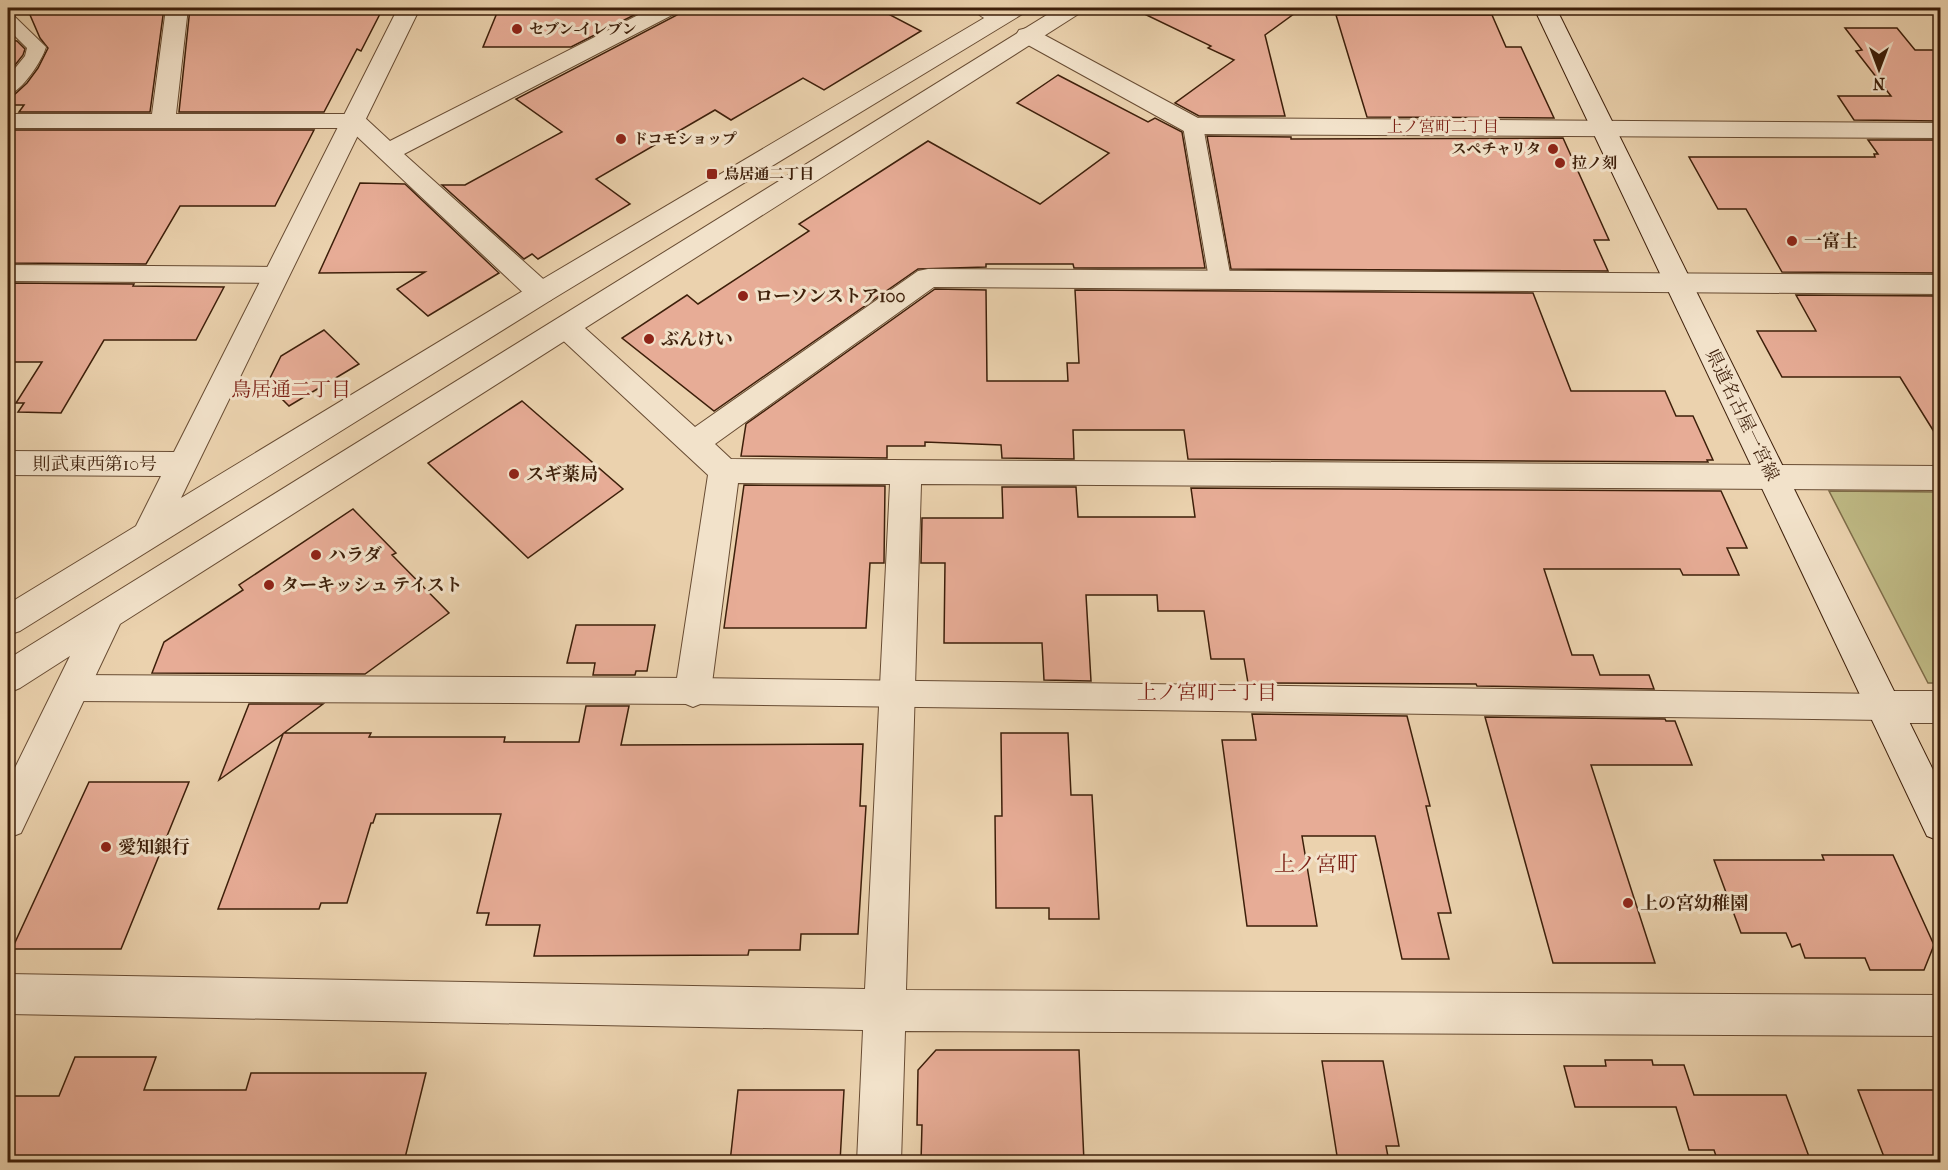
<svg xmlns="http://www.w3.org/2000/svg" width="1948" height="1170" font-family="'IM FELL French Canon','Noto Serif JP',serif">
<style>
.green{fill:#bfba85;stroke:#7e6c48;stroke-width:1.5}
.building{fill:#e7ac96;stroke:#3d1f0a;stroke-width:1.5}
.lines{fill:none;stroke-linecap:round;stroke-linejoin:round}
.service-casing{stroke:#684c33;stroke-width:2}
.minor-casing{stroke:#684c33;stroke-width:2}
.tertiary-casing{stroke:#684c33;stroke-width:2}
.secondary-casing{stroke:#3d1f0a;stroke-width:2}
.service{fill:#f2e2ca;fill-rule:evenodd}
.minor{fill:#f2e2ca;fill-rule:evenodd}
.tertiary{fill:#f2e2ca;fill-rule:evenodd}
.secondary{fill:#f2e2ca;fill-rule:evenodd}
.poi-dot{fill:#8f2418;stroke:#f2e2ca;stroke-width:2}
.labels{text-anchor:middle;dominant-baseline:central;stroke-width:6;stroke-linejoin:round;paint-order:stroke}
.far-poi-label{font-size:15px;font-weight:bold;fill:#3d1f0a;stroke:#f2e2ca;text-anchor:start}
.far-neighbourhood-label{font-size:16px;fill:#7a1f14;stroke:#f2e2ca}
.poi-label{font-size:18px;font-weight:bold;fill:#3d1f0a;stroke:#f2e2ca;text-anchor:start}
.street-label{font-size:18px;fill:#3d1f0a;stroke:#f2e2ca}
.neighbourhood-label{font-size:20px;fill:#7a1f14;stroke:#f2e2ca}
.quarter-label{font-size:21px;fill:#7a1f14;stroke:#f2e2ca}
</style>
<rect width="100%" height="100%" fill="#ebd2ae"/>
<filter id="stains"><feTurbulence type="fractalNoise" baseFrequency=".00333" numOctaves="4"/><feColorMatrix values="0 0 0 0 .2 0 0 0 0 .09 0 0 0 0 .02 0 0 0 .5 -.17"/></filter>
<radialGradient id="worn" r=".72"><stop offset=".6" stop-color="#630" stop-opacity="0"/><stop offset="1" stop-color="#630" stop-opacity=".3"/></radialGradient>
<!-- green -->
<path class="green" d="M1829 491 1940 492V683H1928Z"/>
<!-- building -->
<path class="building" d="M27 8H164L150 112H19L24 105H8V97L15 94 27 83 38 68 48 48 40 38Z
M190 8H383L361 51 357 49 324 112H179Z
M499 8H648L571 47H483Z
M681 8H877L921 31 824 90 803 78 731 120 715 110 596 179 630 204 538 259 532 254 524 259 442 185H465L562 132 516 99 677 15Z
M1132 8H1302L1265 35 1285 116H1199L1175 103 1234 60 1208 48 1211 46Z
M1336 15H1492L1506 47H1521L1554 118 1367 117Z
M1845 28H1897L1915 50H1941V121L1854 120 1838 96H1891L1856 51 1862 50Z
M8 40 17 41 25 49 23 55 8 74Z
M1058 75 1148 122 1155 118 1182 132 1205 268H1074L1073 264H986V267L918 269 714 411 622 338 687 295 698 304 809 231 799 224 928 141 1040 204 1109 153 1017 103Z
M8 130H314L275 206H180L146 264 8 263Z
M1207 136 1291 137V139L1563 138 1609 240H1594L1608 271 1231 269Z
M1868 140H1941V273L1782 272 1746 209H1718L1689 157H1875L1874 154H1878Z
M360 183 405 184 499 273 428 316 397 289 425 272 319 273Z
M8 283 134 284 133 286 224 287 196 340H104L61 413 18 412 24 403H16L42 362H8Z
M935 289 986 290 987 381H1068L1067 363H1079L1075 290 1533 293 1571 391H1665L1676 416H1693L1713 460H1707L1708 462 1188 459 1184 430H1073L1074 459 1002 458 1001 445 925 442V446H887V458L741 456 746 424Z
M1796 295 1941 296V443L1900 377H1782L1757 331H1816Z
M324 330 359 364 289 406 267 384 281 356Z
M522 401 623 489 528 558 428 463Z
M744 485 885 486 884 563H870L866 628H724Z
M1002 487H1076L1078 517H1195L1191 488 1721 491 1747 548H1727L1739 575H1683L1680 569H1544L1572 655H1593L1600 675H1649L1654 689 1477 686 1476 684 1248 683 1244 659H1211L1204 611H1158L1157 595H1086L1091 681 1044 680 1042 643H944L945 563H921L922 518H1003Z
M353 509 396 553 392 555 449 613 365 674 152 673 164 642 243 590 239 585Z
M576 625H655L647 671H636L635 675H593L595 663H567Z
M249 704H323L284 733H371L369 737H505L504 742H579L586 706H629L621 745 863 744 860 806H866L858 934H801L800 950H749L748 955 534 956 540 925H486L489 913H477L501 814H376L373 823H371L347 903H321L319 909H218L283 734 219 780Z
M1252 714 1407 716 1430 806H1426L1451 913H1438L1449 959H1402L1375 836H1302L1317 926H1247L1222 740H1256Z
M1485 717 1665 719 1666 721H1675L1692 765H1591L1655 963H1553Z
M1001 733H1068L1071 795H1092L1099 919H1049V908H996L995 816H1002Z
M89 782H189L121 949H12Z
M1822 855H1893L1934 945 1924 970H1870L1865 958H1805L1800 944 1792 947 1786 933H1741L1714 860H1824Z
M936 1050H1079L1084 1162H921L922 1125H917L918 1070Z
M75 1057H156L144 1090H246L251 1073H426L404 1162H8V1096H59Z
M1605 1060H1652L1653 1065H1684L1694 1095H1786L1811 1162H1718L1714 1150H1689L1676 1107H1575L1564 1066H1606Z
M1322 1061H1383L1399 1146H1386L1389 1162H1338Z
M738 1090H844L840 1162H730Z
M1858 1090H1941V1162H1886Z"/>
<g class="lines">
<!-- service casing -->
<g class="service-casing">
<path id="service" d="M8 15 14 16 46 47C42 61 22 91 8 95V77L25 56 27 48 8 29Z
M1193 120 1200 122 1203 126 1231 279 1228 284 1220 287 1212 284 1209 279 1183 126 1186 122Z
M8 265 278 267 286 270 289 275 286 280 278 283 8 281Z
M71 675 693 678 1884 694 1894 698 1898 707 1894 716 1884 720 693 704 71 701 61 697 57 688 61 679Z"/>
</g>
<!-- minor casing -->
<g class="minor-casing">
<path id="minor" d="M166 8H188L176 114H354L363 116 390 141 652 8H679L676 13 404 154 551 286 555 293 551 300 541 303 531 300 348 128H8V114H152Z
M973 8H999L1011 17 1008 22C995 25 981 19 973 8Z
M1027 28 1035 30 1198 118 1940 123V138L1193 134 1184 131 1019 40 1016 35 1019 30Z
M928 269 1940 275V294L934 287 715 444 731 459 1940 466V490L921 484 906 990 1940 995V1036L905 1031 901 1162H857L863 1030 8 1014V974L865 989 890 484 738 483 711 691 705 702 693 707 681 702 675 691 708 475 556 334 552 327 556 320 566 317 576 320 695 427 918 271Z
M1884 691H1940V723H1884L1872 718 1866 707 1872 696Z"/>
</g>
<!-- tertiary casing -->
<g class="tertiary-casing">
<path id="tertiary" d="M398 8H420L181 498 531 286 1001 8H1027L1024 13 551 300 20 631 8 635V604L136 526 161 476 8 475V451L174 452Z
M1058 8H1083L1080 13 120 624 21 833 8 838V782L70 656 20 688 8 693V659Z"/>
</g>
<!-- secondary casing -->
<g class="secondary-casing">
<path id="secondary" d="M1534 8H1556L1940 784V841L1927 836Z"/>
</g>
<!-- service -->
<use href="#service" class="service"/>
<!-- minor -->
<use href="#minor" class="minor"/>
<!-- tertiary -->
<use href="#tertiary" class="tertiary"/>
<!-- secondary -->
<use href="#secondary" class="secondary"/>
</g>
<!-- markers -->
<g class="poi-dot">
<circle cx="517" cy="29" r="6"/>
<circle cx="621" cy="139" r="6"/>
<circle cx="1553" cy="149" r="6"/>
<circle cx="1560" cy="163" r="6"/>
<rect x="706" y="168" width="12" height="12" rx="3"/>
<circle cx="1792" cy="241" r="6"/>
<circle cx="743" cy="296" r="6"/>
<circle cx="649" cy="339" r="6"/>
<circle cx="514" cy="474" r="6"/>
<circle cx="316" cy="555" r="6"/>
<circle cx="269" cy="585" r="6"/>
<circle cx="106" cy="847" r="6"/>
<circle cx="1628" cy="903" r="6"/>
</g>
<g class="labels">
<!-- far-poi labels -->
<g class="far-poi-label">
<text x="529" y="29">セブン-イレブン</text>
<text x="633" y="139">ドコモショップ</text>
<text x="1541" y="149" text-anchor="end">スペチャリタ</text>
<text x="1572" y="163">拉ノ刻</text>
<text x="724" y="174">鳥居通二丁目</text>
</g>
<!-- far-neighbourhood labels -->
<g class="far-neighbourhood-label">
<text x="1443" y="126">上ノ宮町二丁目</text>
</g>
<!-- poi labels -->
<g class="poi-label">
<text x="1804" y="241">一富士</text>
<text x="755" y="296">ローソンストア100</text>
<text x="661" y="339">ぶんけい</text>
<text x="526" y="474">スギ薬局</text>
<text x="328" y="555">ハラダ</text>
<text x="281" y="585">ターキッシュ テイスト</text>
<text x="118" y="847">愛知銀行</text>
<text x="1640" y="903">上の宮幼稚園</text>
</g>
<!-- street labels -->
<g class="street-label">
<text transform="translate(1742 415) rotate(64)">県道名古屋一宮線</text>
<text x="95" y="464">則武東西第10号</text>
</g>
<!-- neighbourhood labels -->
<g class="neighbourhood-label">
<text x="291" y="389">鳥居通二丁目</text>
<text x="1207" y="692">上ノ宮町一丁目</text>
</g>
<!-- quarter labels -->
<g class="quarter-label">
<text x="1316" y="864">上ノ宮町</text>
</g>
</g>
<!-- margin -->
<rect width="1948" height="1170" fill="none" stroke="#ebd2ae" stroke-width="30"/>
<rect x="9" y="9" width="1930" height="1152" fill="none" stroke="#3d1f0a" stroke-width="3"/>
<rect x="15" y="15" width="1918" height="1140" fill="none" stroke="#3d1f0a" stroke-width="1.5"/>
<!-- north arrow -->
<g transform="translate(1879 69) rotate(180)" stroke="#f2e2ca" stroke-width="4.5" paint-order="stroke">
<path d="M0-4.5L10 22L0 15L-10 22Z" fill="#3d1f0a"/>
<text y="-9" font-size="16" font-weight="bold" text-anchor="middle" fill="#3d1f0a">N</text>
</g>
<rect width="100%" height="100%" filter="url(#stains)"/>
<rect width="100%" height="100%" fill="url(#worn)"/>
</svg>
